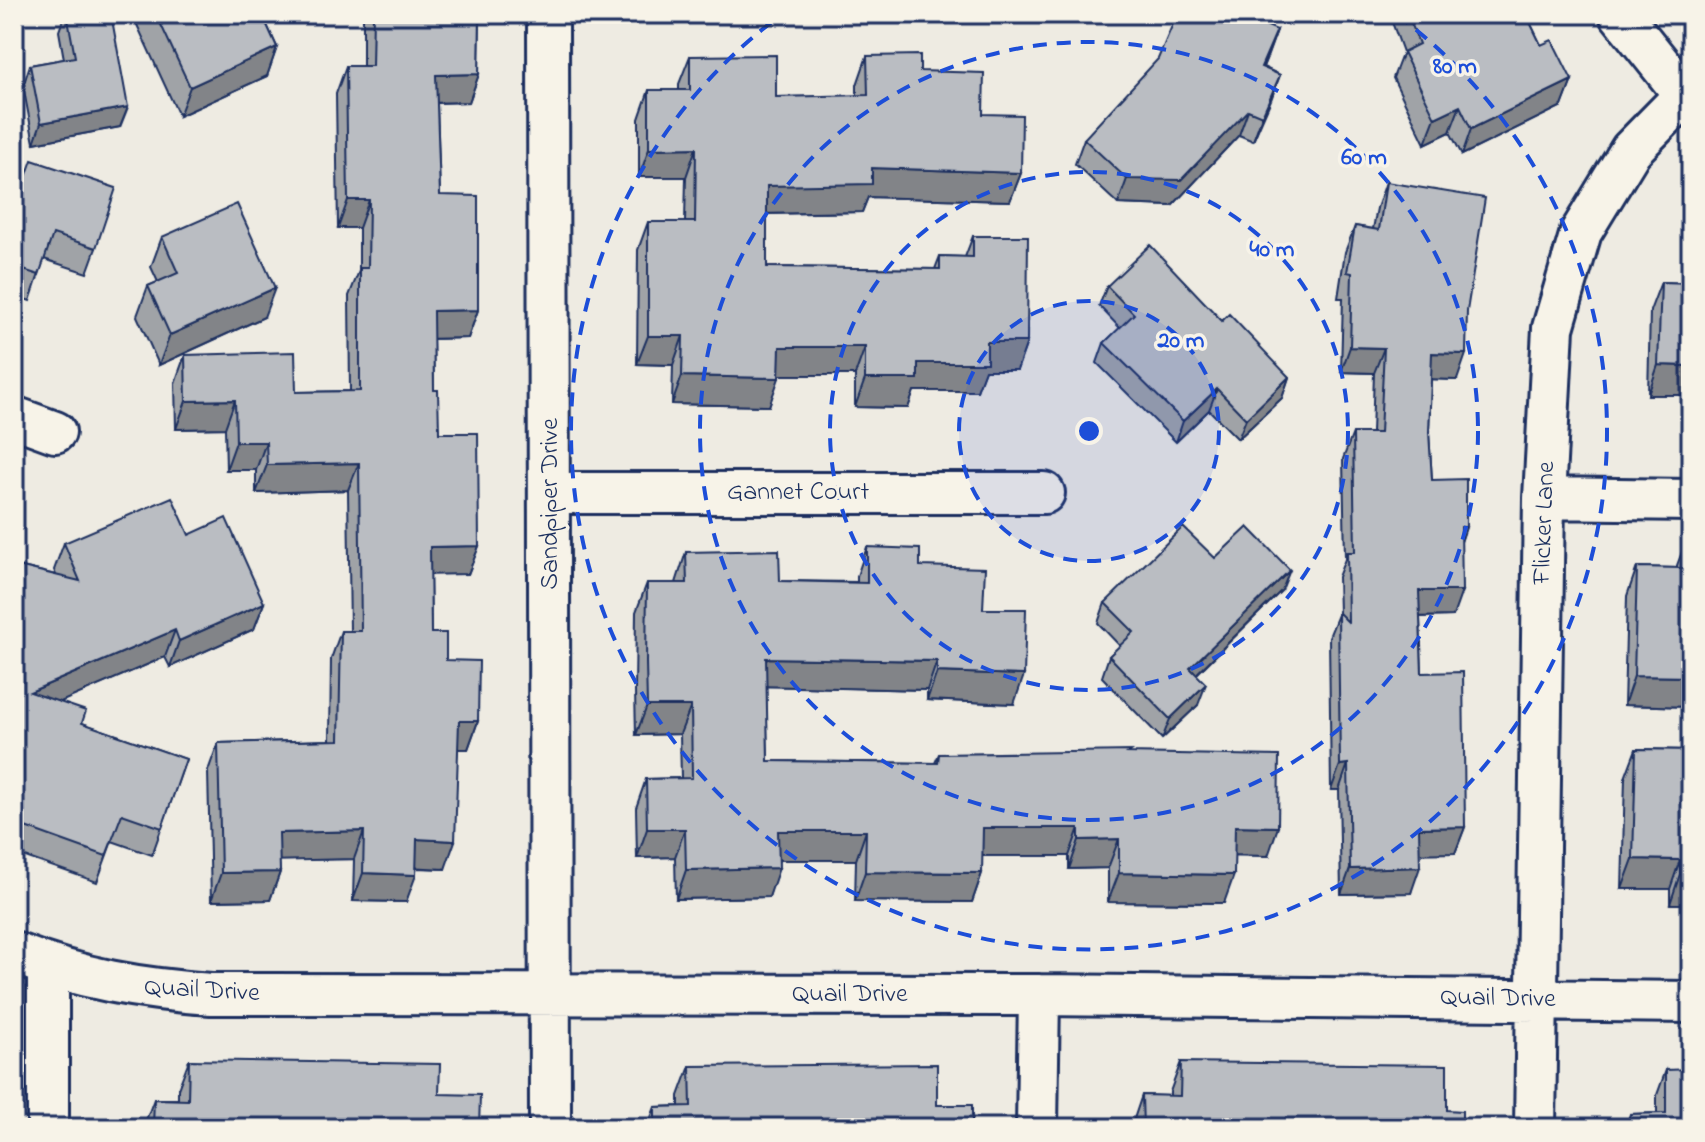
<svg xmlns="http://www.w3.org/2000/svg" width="1705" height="1142" font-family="'Indie Flower',sans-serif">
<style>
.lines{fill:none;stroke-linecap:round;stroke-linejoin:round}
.minor-casing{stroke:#1b2f5e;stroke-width:46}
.minor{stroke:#f7f3e8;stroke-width:40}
.wall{fill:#a0a3a7;stroke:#1b2f5e;stroke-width:2}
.shaded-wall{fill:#828488;stroke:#1b2f5e;stroke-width:2}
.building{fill:#babdc2;stroke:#1b2f5e;stroke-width:2}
.ring{fill:none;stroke:#1d4ed8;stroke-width:4;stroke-dasharray:14 10}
.labels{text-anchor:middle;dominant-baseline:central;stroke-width:7;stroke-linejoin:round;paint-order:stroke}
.street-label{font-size:26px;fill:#1b2f5e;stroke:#f7f3e8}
.centre{fill:#1d4ed8;stroke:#f7f3e8;stroke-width:4}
.ring-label{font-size:24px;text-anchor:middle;font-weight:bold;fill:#1d4ed8;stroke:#f7f3e8;stroke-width:7;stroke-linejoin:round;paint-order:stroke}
</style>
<rect width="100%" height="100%" fill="#eeebe2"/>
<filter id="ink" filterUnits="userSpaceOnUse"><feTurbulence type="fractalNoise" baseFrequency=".0125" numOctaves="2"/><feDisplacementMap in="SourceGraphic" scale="16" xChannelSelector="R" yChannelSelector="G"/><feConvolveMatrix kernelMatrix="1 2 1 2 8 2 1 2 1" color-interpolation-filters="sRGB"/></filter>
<g filter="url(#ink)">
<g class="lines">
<!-- minor casing -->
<g class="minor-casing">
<path id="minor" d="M548 14 550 1128
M1620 14 1683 93
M14 417 55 432
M551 493H1044
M1544 498 1691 500
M14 953C81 979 140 989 211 994L1039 995 1691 1002
M48 1128V966
M1037 1128 1039 995
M1535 1128 1544 498 1553 328 1581 232 1631 150 1691 89"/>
</g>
<!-- minor -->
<use href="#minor" class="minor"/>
</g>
<!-- wall -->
<path class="wall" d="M65 14H111L120 127 34 143 23 86 30 65 64 59 59 31Z
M132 14H262L277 47 267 76 179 116Z
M363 14H480L479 74 469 102 437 103 440 195 478 310 468 338 433 339 434 390 439 433 479 546 468 574H430L431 633 478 721 468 749H458L445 869 416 868 406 902 353 901 354 859 279 860 280 872 270 900 211 901 208 771 218 743 330 740 331 659 341 631H350L348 490 256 493V470H226L225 428 176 429 175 383 185 355 296 392 350 391 349 296 359 271V228H338L336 94 346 66H363Z
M1389 14H1526L1541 45 1572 80 1562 106 1462 155 1450 132 1425 144 1393 78 1403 52Z
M1277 30 1263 67 1280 75 1253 141 1239 135 1172 206 1118 204 1075 164 1084 139Z
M690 56 776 97 857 96V85L867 56 920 71 983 114 1021 173 1010 201 868 197 862 212 767 214V267L935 269 940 256 965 257 973 236 1027 342 1017 370H985L977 391H914L908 408 855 407V375H779L769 406 672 404 673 365 637 364 638 250 648 222H685L686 177H639V119L649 90H679V84Z
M14 169 96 248 87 273 44 259 30 301 14 295Z
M1386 182 1457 380 1431 379 1429 432 1432 480 1466 527 1461 542 1453 616 1420 617 1422 673 1465 827 1455 853H1420L1411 893 1341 894 1339 790H1331L1329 637 1339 612 1338 577 1345 559 1343 459 1353 433H1372L1374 373 1341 372 1343 298H1338L1345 252 1355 226 1373 229 1377 208Z
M162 237 264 317 159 365 137 316 148 286 158 282 151 267Z
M1661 282 1691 283 1648 395 1650 311Z
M1107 286 1222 321 1289 377 1282 398 1238 439 1209 410 1176 442 1097 363 1104 343 1120 328 1099 306Z
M189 535 264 603 254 629 170 667 165 657 59 702 82 723 186 759 152 855 112 841 97 882 14 853V565L56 575 54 570 64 543Z
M867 547 920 566 983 609 1014 704 927 700V690L766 686 768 761 935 763 939 754H1130L1268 856 1234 855 1224 903 1108 902V868L1069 869V856H982V873L972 902 855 901 856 860H779L769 897 676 899 675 857 637 858 636 808 646 779 681 778 680 734 636 735 635 691 636 612 647 583H676L686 552 780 581 857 582V576Z
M1682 552H1691V707L1624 705 1627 596 1637 567 1676 568Z
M1215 558 1282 590 1196 675 1198 705 1162 739 1102 677 1109 656 1120 646 1098 623 1105 603Z
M1636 749 1691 750V904H1670V889H1622L1625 778Z
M189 1060 439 1094 479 1128H143L154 1099H178V1089Z
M1181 1062 1447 1110 1462 1128H1132V1125L1142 1095 1170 1096V1092Z
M690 1066 937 1105 972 1128H647L655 1107 679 1106V1096Z
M1666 1070 1691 1128H1625L1630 1114 1657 1113V1095Z"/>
<!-- shaded-wall -->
<path class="shaded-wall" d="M1277 30 1268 55 1252 92 1261 67Z
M277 47 267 76 179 116 190 87Z
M479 74 469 102 426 103 436 75Z
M1280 75 1271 100 1253 141 1262 116Z
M1572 80 1562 106 1462 155 1471 129Z
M1460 106 1450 132 1425 144 1435 118Z
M128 107 120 127 34 143 41 123Z
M1248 110 1239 135 1172 206 1118 204 1127 179Z
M696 148 686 177H639L649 149Z
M872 168 1021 173 1010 201 868 197 862 212 757 214 767 186Z
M348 200H369L359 228H338Z
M275 288 264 317 159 365 170 335Z
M478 310 468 338 423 339 433 311Z
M648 336H683L673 365 637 364Z
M987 342H1027L1017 370H985L977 391H914L908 408 855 407 865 379Z
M780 347H865L855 375H770Z
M1350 347 1384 348 1374 373 1341 372Z
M1432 353 1466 354 1457 380 1423 379Z
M1658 365 1691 366V395H1648Z
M682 376 779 378 769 406 672 404Z
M1289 377 1282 398 1238 439 1246 419Z
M1217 389 1209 410 1176 442 1183 421Z
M235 400 225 428 176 429 186 401Z
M236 442H266L256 470H226Z
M359 463 348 490 256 493 267 465Z
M1461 527H1466L1457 553Z
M479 546 468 574 420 575 430 547Z
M1290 570 1282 590 1182 688 1190 668Z
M1419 591H1462L1453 616 1410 617Z
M264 603 254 629 170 667 179 641Z
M175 630 165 657 21 719 30 692Z
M766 658 937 661 927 690 755 686Z
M937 672 1024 675 1014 704 927 700Z
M1634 676 1691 677V707L1624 705Z
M1206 684 1198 705 1162 739 1170 719Z
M647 706H691L680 734 636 735Z
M459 721H478L468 749H449Z
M1348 764 1339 790H1331L1340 765Z
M1235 826 1278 827 1268 856 1225 855Z
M1465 827 1455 853 1410 854 1419 828Z
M983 828H1079L1069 856H972Z
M647 829H685L675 857 637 858Z
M364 831 354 859 268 861 279 833Z
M778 831H866L856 860H768Z
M417 839 455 841 445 869 407 867Z
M1119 839 1108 868 1069 869 1079 840Z
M1633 859 1680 860 1670 889H1622Z
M1420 867 1411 893 1341 894 1350 869Z
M779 868 769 897 676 899 686 870Z
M280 872 270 900 211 901 221 873Z
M865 872 982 873 972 902 855 901Z
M363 873 416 875 406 902 353 901Z
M1119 873 1234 875 1224 903 1108 902Z
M1680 874 1691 875V904H1670Z"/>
<!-- building -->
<path class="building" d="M67 14H111L128 107 41 123 30 65 75 57Z
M156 14H262L277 47 190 87Z
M373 14H480L479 74 436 75 440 195 478 196V310L433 311 434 390H438L439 433H478L479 546 430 547 431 633H446V660L479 661 478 721H459L455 841 417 839 416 875 363 873 364 831 279 833 280 872 221 873 218 743 339 740 341 631H361L359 463 267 465 266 442H236L235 400 186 401 185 355 295 352 296 392 360 391V268H368L369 200H348L346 66H372Z
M1177 14H1240L1277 30 1261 67 1280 75 1262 116 1248 110 1181 180 1127 179 1084 139 1158 59Z
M1408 14H1526L1541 45 1552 40 1572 80 1471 129 1460 106 1435 118 1403 52 1419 44Z
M776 55V97L868 95 867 56 920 55V71L984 73 983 114 1022 115 1021 173 872 168V184L767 186V267L940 269V256L973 257V236H1028L1027 342H987V363H918V379H865V347H780L779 378 682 376 683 336H648V222H695L696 148 649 149V90H690V56Z
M32 160 116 188 96 248 53 234 39 275 14 267V169L27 174Z
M1386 182 1485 198 1467 311 1466 354 1432 353 1429 432 1432 480 1466 479V527H1461L1462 591H1419L1422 673 1463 672 1465 827 1419 828 1420 867 1350 869 1348 764 1340 765 1338 612 1348 622 1347 552H1355L1353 433H1380L1384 348 1350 347 1352 273 1347 272 1355 226 1379 230Z
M237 204 275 288 170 335 148 286 178 273 162 237Z
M1150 245 1222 321 1229 314 1289 377 1246 419 1217 389 1183 421 1104 343 1134 314 1107 286Z
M1661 282 1691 283V366L1658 365Z
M172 497 189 535 226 518 264 603 179 641 175 630 30 692 86 711 82 723 186 759 162 828 122 814 106 856 14 823V565L80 581 64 543Z
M1183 527 1215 558 1248 527 1290 570 1190 668 1206 684 1170 719 1109 656 1134 632 1105 603Z
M867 547 920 549V566L985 568 983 609H1026L1024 675 937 672V661L766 658 768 761 938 763 939 754 1131 751 1128 753 1279 756 1278 827 1235 826 1234 875 1119 873V839L1079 840V828H983L982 873 865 872 866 831H778L779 868 686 870 685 829H647L646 779 692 778 691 706H647L646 662 647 583H687L686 552 779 550 780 581 867 583Z
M1682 552H1691V677L1634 676 1637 567 1682 568Z
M1636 749 1691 750V875L1680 874V860L1633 859Z
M189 1060 440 1064 439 1094 480 1095 479 1128H153L154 1099 188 1100Z
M1181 1062 1447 1065V1110L1462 1111V1128H1143L1142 1095 1180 1096Z
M937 1064V1105H972V1128H655V1107L691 1106 690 1066Z
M1691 1069V1128H1630V1114L1666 1113V1070Z"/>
</g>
<!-- distance rings -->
<circle cx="1089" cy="431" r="130" fill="#1d4ed8" fill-opacity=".12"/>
<g class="ring">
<circle cx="1089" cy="431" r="130"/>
<circle cx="1089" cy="431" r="259"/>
<circle cx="1089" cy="431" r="389"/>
<path d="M1397 15A518 518 0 1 1 781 15"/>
</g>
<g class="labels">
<!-- street labels -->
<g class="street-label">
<text x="798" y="493">Gannet Court</text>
<text transform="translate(551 504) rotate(-90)">Sandpiper Drive</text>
<text transform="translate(1545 523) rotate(-88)">Flicker Lane</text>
<text transform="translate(202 991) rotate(3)">Quail Drive</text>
<text x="850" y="995">Quail Drive</text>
<text transform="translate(1498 999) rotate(1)">Quail Drive</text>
</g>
</g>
<circle cx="1089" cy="431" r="12" class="centre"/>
<g class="ring-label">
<text x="1455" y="73">80 m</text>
<text x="1364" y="164">60 m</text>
<text x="1272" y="256">40 m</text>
<text x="1181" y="347">20 m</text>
</g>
<!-- margin -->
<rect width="1705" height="1142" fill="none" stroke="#f7f3e8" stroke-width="48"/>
<rect x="24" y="24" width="1657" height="1094" fill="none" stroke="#1b2f5e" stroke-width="3" filter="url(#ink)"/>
</svg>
